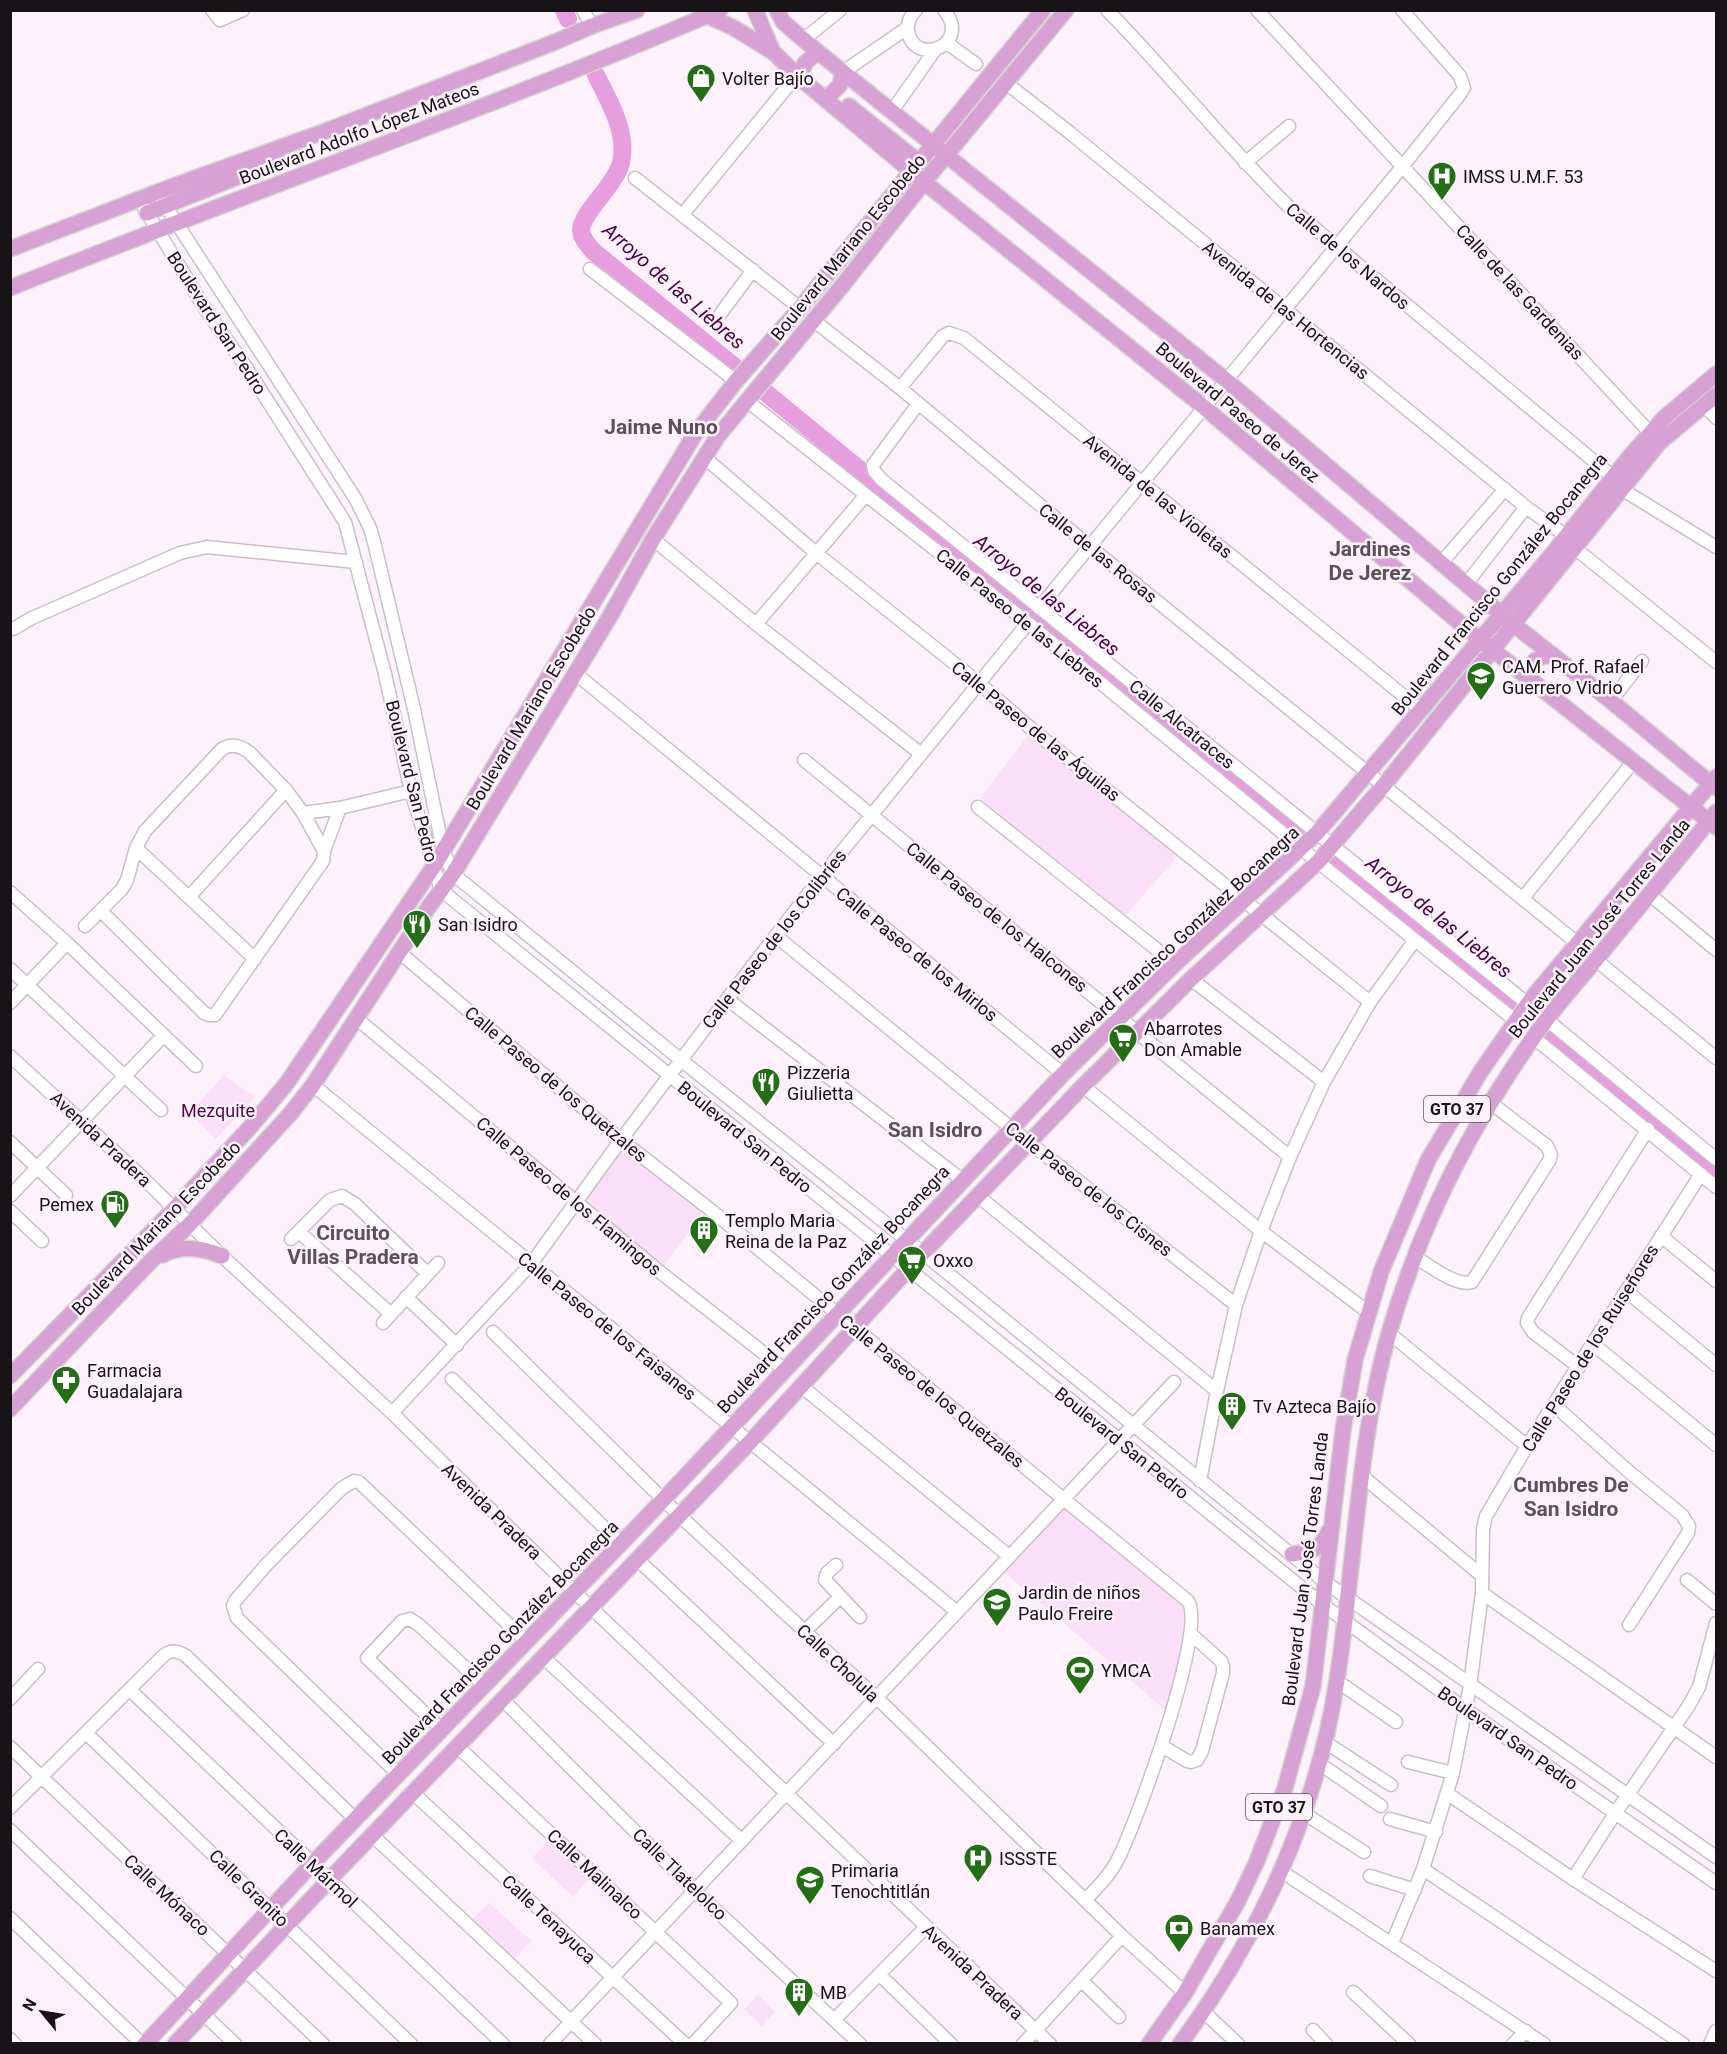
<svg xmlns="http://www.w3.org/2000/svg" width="1727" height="2054" font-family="Roboto,sans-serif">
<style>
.green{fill:#fbdef7}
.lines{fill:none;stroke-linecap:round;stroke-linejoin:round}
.river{stroke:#e79edf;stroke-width:18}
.minor-casing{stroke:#cabfc9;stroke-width:15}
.major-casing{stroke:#d5d5d5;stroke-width:18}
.minor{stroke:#fff;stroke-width:12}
.major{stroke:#d7a1d3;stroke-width:15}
.labels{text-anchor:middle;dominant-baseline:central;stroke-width:5;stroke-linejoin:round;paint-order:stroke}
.shield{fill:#fdf1fb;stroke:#5c565b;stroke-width:1.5}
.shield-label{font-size:16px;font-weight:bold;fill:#171317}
.poi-label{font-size:18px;fill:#171317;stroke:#fdf1fb;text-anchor:start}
.street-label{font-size:18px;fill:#171317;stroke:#fdf1fb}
.park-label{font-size:18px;fill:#4c0b49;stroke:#fdf1fb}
.water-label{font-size:20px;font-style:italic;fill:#480545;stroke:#fdf1fb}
.quarter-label{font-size:21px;font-weight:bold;fill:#5b5159;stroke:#fdf1fb}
</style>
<rect width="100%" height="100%" fill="#fdf1fb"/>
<!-- green -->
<path class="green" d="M1028 736 1178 855 1123 919 980 798Z
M224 1075 255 1097 216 1139 190 1113Z
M623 1147 705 1209 662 1269 582 1201Z
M1064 1507 1189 1608 1187 1637 1168 1712 1004 1572Z
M549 1841 589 1879 573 1897 532 1858Z
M489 1903 532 1941 514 1958 472 1919Z
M758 1995 775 2012 762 2026 744 2009Z"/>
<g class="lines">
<!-- river -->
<path class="river" d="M564 10 568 19
M596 75C609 101 628 132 621 163 615 186 580 214 581 231 582 239 588 245 593 251L736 368
M765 392 1301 832
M1335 861 1514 1007
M1548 1035 1716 1173"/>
<!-- minor casing -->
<g class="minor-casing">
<path id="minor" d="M212 10 220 20 243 10
M583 10 592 26
M916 10C910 16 907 23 908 31 914 68 973 45 944 10
M1107 10C1169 73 1224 143 1287 205L1613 477
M1257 10 1655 438
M803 40 840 10
M947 43 976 64
M843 72 907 28
M1006 83 1069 132 1526 507 1566 536
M892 111 935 50
M1245 163 1289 126
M635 178 800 308
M161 199 355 498 370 528 374 542 414 709 443 850 453 874 681 1060 923 1253 1325 1582 1716 1857
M143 206 206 310 246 367 345 522 385 674 411 791 441 890 1322 1604 1465 1709 1716 1883
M683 214 797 75
M590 269 736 381
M721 313 753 270
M813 320 900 388 1089 546 1577 943
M900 388 943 336 949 333 964 338 1421 710
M746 400 1028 623 1318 862 1516 1021
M918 404 873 465 874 471 882 480 1528 1004
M1704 405 1716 418
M704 457 816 553 979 683 1035 732 1370 1002
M1623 490 1716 547
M653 539 756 624 921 754
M1576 549 1716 662
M1442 562 1505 489
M1467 583 1526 507
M1039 608 1402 167 1461 93 1464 88 1460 76 1402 10
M756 624 865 496
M13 629 32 618 180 553 207 547 356 562
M575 673 1063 1074
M1611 701 1642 661
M804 760 1290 1157
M978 807 1175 964
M303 813 340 808 411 791
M136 848 255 959
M10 892 67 943 196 1066
M1649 894 1716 950
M189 897 286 790
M1523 898 1633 762
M101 911 204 1013 209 1015H215L323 861 324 851 340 808
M85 926 122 889 127 880 136 848 145 831 222 749C232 743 240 746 249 752L286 790 303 813 324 851
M776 936 1011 1128 1236 1305
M399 952 621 1140 712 1211 1188 1601C1208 1628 1135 1827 1117 1861 1109 1876 1097 1888 1085 1900
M1596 960 1716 1058
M10 969 161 1110
M1191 979 1324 1082
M727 999 962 1180
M10 1003 67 943
M356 1018 660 1272 784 1369
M1546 1019 1716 1159
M1533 1037 1716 1187
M10 1056 138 1173 222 1256 392 1413 583 1600 1050 2044
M313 1085C527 1261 744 1435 957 1612
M1083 1086 1261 1231 1368 1312
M10 1142 66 1195
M10 1196 164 1035
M978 1196 1217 1391
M10 1211 42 1241
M299 1232 391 1314
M1661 1236 1716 1281
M291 1239 330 1200 342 1196 355 1204 428 1274
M1415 1257C1429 1265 1456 1287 1472 1282L1549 1161 1551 1155 1547 1146 1491 1103
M1626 1291 1716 1365
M406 1297 457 1345
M383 1323 438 1263
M493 1332 680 1516 877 1698 1122 1936 1185 1993
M1389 1333 1527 1446
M1593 1344 1716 1445
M1579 1367 1533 1332 1527 1323 1528 1318 1648 1129
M452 1379 621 1544
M801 1386 1009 1556
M1554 1405 1627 1470 1682 1515 1689 1526 1688 1533 1629 1625
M392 1413 531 1264 621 1140 727 999 822 876 1028 623
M1362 1476 1481 1575
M1200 1481 1217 1391 1236 1305 1261 1231 1290 1157 1324 1082 1370 1002 1415 940
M637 1559 834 1744
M836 1565 827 1573 825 1580 860 1617
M1687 1580 1716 1604
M1482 1593 1716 1757
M804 1632 840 1597
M544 1658 742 1841
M1337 1681 1396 1722
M130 1690 503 2044
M10 1699 38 1669
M503 1700 694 1890 860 2044
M442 1730 367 1658 402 1621 410 1619 419 1625 485 1686
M87 1734 411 2044
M1325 1742 1391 1785
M457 1746 731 2003 693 2044
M1162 1746 1187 1761 1191 1762 1197 1760 1202 1751 1223 1673V1666L1221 1661 1191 1634
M10 1747 323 2044
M1408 1762 1453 1773
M1320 1764 1381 1806
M399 1775 237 1618 233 1606 235 1601 267 1564 342 1488 354 1481 359 1482 527 1642
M413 1793 685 2044
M1448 1794 1573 1879 1716 1971
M10 1808 162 1657C170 1649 177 1650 186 1656L355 1819
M1305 1814 1364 1852
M1390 1819 1436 1832
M10 1830 235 2044
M372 1835 595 2044
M1423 1869 1683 2044
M1281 1871 1544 2044
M1370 1876 1415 1890
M1573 1879 1616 1812 1688 1707 1699 1687 1716 1623
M10 1918 142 2044
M1392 1943 1423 1869 1453 1773 1470 1686 1482 1593 1483 1529 1486 1516 1527 1446 1701 1174
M880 1975 951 2044
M1082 1981 1119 2017
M1353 1992 1409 2044
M1203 2011 1238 2044
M834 2020 926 1927
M1313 2030 1326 2044
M10 2039 15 2044
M550 2044 1174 1382
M1023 2044 1122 1936
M1513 2044 1526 2031
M1710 2044 1716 2031"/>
</g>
<!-- major casing -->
<g class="major-casing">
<path id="major" d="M755 10 773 52 800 78 924 182 1205 408 1479 639 1716 827
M777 10 783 22 818 52 1227 381 1513 624 1611 701 1716 788
M708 16 734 28 773 52
M800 78 805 63 818 52
M832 93 840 85 843 72
M849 106 919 162
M147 213 260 168 267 165 281 147
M10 249 176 185 326 131 555 42 592 26 637 10
M10 288C246 193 487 110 720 10
M1533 682C1529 662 1533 657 1553 655
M162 1255C181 1245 203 1248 222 1256
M10 1376 174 1209 252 1125 287 1083 434 866 695 434 736 381 800 308 1043 10
M10 1409 151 1261 190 1224 291 1113 313 1085 428 908 453 874 609 618 653 539 718 436 842 286 924 182 1066 10
M1292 1554C1313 1551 1319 1551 1329 1531
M145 2044 312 1864 663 1500 1063 1074 1175 964 1317 833 1553 553 1630 456 1664 418 1716 374
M175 2044 329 1880 751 1441 923 1253 1083 1086 1191 979 1318 862 1384 785 1659 443 1716 395
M1149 2044 1185 1993 1238 1901 1257 1861 1285 1788 1313 1686 1343 1430 1355 1360 1381 1272 1428 1160 1481 1071 1532 998 1716 777
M1180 2044C1259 1937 1317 1812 1337 1680 1355 1565 1357 1446 1389 1333 1420 1226 1470 1127 1534 1037 1552 1010 1574 986 1594 962 1635 912 1676 862 1716 812"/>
</g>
<!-- minor -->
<use href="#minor" class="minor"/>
<!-- major -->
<use href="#major" class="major"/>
</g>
<!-- icons -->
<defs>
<g id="shop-pin" transform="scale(1.5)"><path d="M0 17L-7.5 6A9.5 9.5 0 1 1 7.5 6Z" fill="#226f15" stroke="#fdf1fb"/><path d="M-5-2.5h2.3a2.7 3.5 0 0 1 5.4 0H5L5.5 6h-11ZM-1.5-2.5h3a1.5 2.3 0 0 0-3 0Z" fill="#fff"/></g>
<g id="hospital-pin" transform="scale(1.5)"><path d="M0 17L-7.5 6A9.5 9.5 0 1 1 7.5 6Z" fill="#226f15" stroke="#fdf1fb"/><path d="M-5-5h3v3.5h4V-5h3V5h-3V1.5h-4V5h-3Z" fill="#fff"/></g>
<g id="school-pin" transform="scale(1.5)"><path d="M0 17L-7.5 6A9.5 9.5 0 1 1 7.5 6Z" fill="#226f15" stroke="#fdf1fb"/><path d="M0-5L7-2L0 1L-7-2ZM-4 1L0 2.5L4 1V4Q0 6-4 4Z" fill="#fff"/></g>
<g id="restaurant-pin" transform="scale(1.5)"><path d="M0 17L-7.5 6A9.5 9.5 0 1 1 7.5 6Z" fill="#226f15" stroke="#fdf1fb"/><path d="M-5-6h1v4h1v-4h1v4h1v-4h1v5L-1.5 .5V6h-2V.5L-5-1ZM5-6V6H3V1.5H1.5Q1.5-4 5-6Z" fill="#fff"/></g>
<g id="supermarket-pin" transform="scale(1.5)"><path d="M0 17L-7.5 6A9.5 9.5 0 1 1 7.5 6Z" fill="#226f15" stroke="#fdf1fb"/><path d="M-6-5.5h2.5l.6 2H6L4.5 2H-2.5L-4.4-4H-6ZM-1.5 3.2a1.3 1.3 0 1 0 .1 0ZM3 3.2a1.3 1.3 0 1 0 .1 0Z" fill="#fff"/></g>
<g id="fuel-pin" transform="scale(1.5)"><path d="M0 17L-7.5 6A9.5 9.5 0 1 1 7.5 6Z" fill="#226f15" stroke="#fdf1fb"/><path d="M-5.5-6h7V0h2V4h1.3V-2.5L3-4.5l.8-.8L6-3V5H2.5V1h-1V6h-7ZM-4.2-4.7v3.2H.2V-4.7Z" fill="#fff"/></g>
<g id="building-pin" transform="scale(1.5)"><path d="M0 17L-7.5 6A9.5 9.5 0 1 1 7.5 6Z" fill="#226f15" stroke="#fdf1fb"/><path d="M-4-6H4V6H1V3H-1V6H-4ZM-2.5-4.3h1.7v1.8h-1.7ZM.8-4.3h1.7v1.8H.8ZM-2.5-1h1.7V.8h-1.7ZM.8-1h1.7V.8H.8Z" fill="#fff"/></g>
<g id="pharmacy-pin" transform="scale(1.5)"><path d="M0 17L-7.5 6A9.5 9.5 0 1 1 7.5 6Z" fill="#226f15" stroke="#fdf1fb"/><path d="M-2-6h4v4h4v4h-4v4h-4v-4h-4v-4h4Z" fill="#fff"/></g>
<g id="stadium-pin" transform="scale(1.5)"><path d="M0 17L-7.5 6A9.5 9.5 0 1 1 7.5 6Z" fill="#226f15" stroke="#fdf1fb"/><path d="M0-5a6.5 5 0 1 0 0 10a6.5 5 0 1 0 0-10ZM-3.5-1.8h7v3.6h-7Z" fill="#fff"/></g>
<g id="bank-pin" transform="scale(1.5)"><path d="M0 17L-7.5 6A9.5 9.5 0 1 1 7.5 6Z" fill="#226f15" stroke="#fdf1fb"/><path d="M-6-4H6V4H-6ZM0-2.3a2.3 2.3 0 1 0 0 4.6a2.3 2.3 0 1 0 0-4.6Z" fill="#fff"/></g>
</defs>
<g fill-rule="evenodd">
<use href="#shop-pin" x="701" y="78"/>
<use href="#hospital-pin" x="1442" y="176"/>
<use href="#school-pin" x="1481" y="676"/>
<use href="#restaurant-pin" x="417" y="924"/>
<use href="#supermarket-pin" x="1123" y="1038"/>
<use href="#restaurant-pin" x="766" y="1082"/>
<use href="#fuel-pin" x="115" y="1204"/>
<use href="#building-pin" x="704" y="1230"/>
<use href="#supermarket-pin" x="912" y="1260"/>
<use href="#pharmacy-pin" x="66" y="1380"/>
<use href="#building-pin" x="1232" y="1406"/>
<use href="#school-pin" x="997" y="1602"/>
<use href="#stadium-pin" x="1080" y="1670"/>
<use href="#hospital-pin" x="978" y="1858"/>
<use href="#school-pin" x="810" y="1880"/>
<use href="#bank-pin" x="1179" y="1928"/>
<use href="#building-pin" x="799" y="1992"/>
</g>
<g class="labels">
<!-- shield labels -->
<g class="shield">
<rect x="1424" y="1096" width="66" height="26" rx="4.5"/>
<rect x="1246" y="1794" width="66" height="26" rx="4.5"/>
</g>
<g class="shield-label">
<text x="1457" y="1109">GTO 37</text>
<text x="1279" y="1807">GTO 37</text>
</g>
<!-- poi labels -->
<g class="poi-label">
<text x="722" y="78">Volter Bajío</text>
<text x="1463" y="176">IMSS U.M.F. 53</text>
<text x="1502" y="666">CAM. Prof. Rafael<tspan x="1502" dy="21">Guerrero Vidrio</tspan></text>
<text x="438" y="924">San Isidro</text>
<text x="1144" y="1028">Abarrotes<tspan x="1144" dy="21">Don Amable</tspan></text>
<text x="787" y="1072">Pizzeria<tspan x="787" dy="21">Giulietta</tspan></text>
<text x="94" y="1204" text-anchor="end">Pemex</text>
<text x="725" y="1220">Templo Maria<tspan x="725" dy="21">Reina de la Paz</tspan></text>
<text x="933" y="1260">Oxxo</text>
<text x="87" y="1370">Farmacia<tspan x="87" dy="21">Guadalajara</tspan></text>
<text x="1253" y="1406">Tv Azteca Bajío</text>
<text x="1018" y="1592">Jardin de niños<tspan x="1018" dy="21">Paulo Freire</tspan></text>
<text x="1101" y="1670">YMCA</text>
<text x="999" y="1858">ISSSTE</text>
<text x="831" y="1870">Primaria<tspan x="831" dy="21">Tenochtitlán</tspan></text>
<text x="1200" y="1928">Banamex</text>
<text x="820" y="1992">MB</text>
</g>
<!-- street labels -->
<g class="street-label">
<text transform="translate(359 133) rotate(-21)">Boulevard Adolfo López Mateos</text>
<text transform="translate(848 247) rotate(-51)">Boulevard Mariano Escobedo</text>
<text transform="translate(1348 256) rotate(40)">Calle de los Nardos</text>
<text transform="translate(1520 292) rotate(47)">Calle de las Gardenias</text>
<text transform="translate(1286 310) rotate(39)">Avenida de las Hortencias</text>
<text transform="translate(217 323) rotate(57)">Boulevard San Pedro</text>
<text transform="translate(1238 412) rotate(40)">Boulevard Paseo de Jerez</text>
<text transform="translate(1158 496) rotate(39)">Avenida de las Violetas</text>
<text transform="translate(1098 553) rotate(39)">Calle de las Rosas</text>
<text transform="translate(1499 584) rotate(-51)">Boulevard Francisco González Bocanegra</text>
<text transform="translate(1020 618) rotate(39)">Calle Paseo de las Liebres</text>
<text transform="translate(531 708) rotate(-59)">Boulevard Mariano Escobedo</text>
<text transform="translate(1182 724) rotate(39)">Calle Alcatraces</text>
<text transform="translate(1036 731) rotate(39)">Calle Paseo de las Águilas</text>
<text transform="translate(412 781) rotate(76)">Boulevard San Pedro</text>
<text transform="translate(997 917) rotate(39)">Calle Paseo de los Halcones</text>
<text transform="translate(1599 928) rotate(-51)">Boulevard Juan José Torres Landa</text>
<text transform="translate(774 939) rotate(-52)">Calle Paseo de los Colibríes</text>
<text transform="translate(1175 942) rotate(-43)">Boulevard Francisco González Bocanegra</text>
<text transform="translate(917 954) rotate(39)">Calle Paseo de los Mirlos</text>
<text transform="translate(556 1084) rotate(40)">Calle Paseo de los Quetzales</text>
<text transform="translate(745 1137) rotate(39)">Boulevard San Pedro</text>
<text transform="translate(101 1139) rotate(43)">Avenida Pradera</text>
<text transform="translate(1089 1189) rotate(38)">Calle Paseo de los Cisnes</text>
<text transform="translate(569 1196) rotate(40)">Calle Paseo de los Flamingos</text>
<text transform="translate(156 1228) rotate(-46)">Boulevard Mariano Escobedo</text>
<text transform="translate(833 1289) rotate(-47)">Boulevard Francisco González Bocanegra</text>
<text transform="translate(607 1326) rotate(39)">Calle Paseo de los Faisanes</text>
<text transform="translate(1590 1348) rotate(-58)">Calle Paseo de los Ruiseñores</text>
<text transform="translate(932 1391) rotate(39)">Calle Paseo de los Quetzales</text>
<text transform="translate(1122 1443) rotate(39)">Boulevard San Pedro</text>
<text transform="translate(492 1511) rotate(44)">Avenida Pradera</text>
<text transform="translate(1305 1569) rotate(-83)">Boulevard Juan José Torres Landa</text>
<text transform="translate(500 1642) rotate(-46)">Boulevard Francisco González Bocanegra</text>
<text transform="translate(838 1663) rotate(43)">Calle Cholula</text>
<text transform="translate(1508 1738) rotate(35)">Boulevard San Pedro</text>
<text transform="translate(316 1868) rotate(43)">Calle Mármol</text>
<text transform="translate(595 1874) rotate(43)">Calle Malinalco</text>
<text transform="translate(680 1874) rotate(44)">Calle Tlatelolco</text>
<text transform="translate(249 1888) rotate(44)">Calle Granito</text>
<text transform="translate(167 1895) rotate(43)">Calle Mónaco</text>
<text transform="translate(549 1919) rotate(43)">Calle Tenayuca</text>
<text transform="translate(973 1972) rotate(43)">Avenida Pradera</text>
</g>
<!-- park labels -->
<g class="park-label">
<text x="218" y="1110">Mezquite</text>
</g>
<!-- water labels -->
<g class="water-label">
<text transform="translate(674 286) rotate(41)">Arroyo de las Liebres</text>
<text transform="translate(1047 595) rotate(39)">Arroyo de las Liebres</text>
<text transform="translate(1439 917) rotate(39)">Arroyo de las Liebres</text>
</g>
<!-- quarter labels -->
<g class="quarter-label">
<text x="661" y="427">Jaime Nuno</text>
<text x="1370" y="549">Jardines<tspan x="1370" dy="24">De Jerez</tspan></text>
<text x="935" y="1130">San Isidro</text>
<text x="353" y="1233">Circuito<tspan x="353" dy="24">Villas Pradera</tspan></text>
<text x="1571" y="1485">Cumbres De<tspan x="1571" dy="24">San Isidro</tspan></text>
</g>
</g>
<!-- border -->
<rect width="1727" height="2054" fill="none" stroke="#171317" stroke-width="24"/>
<!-- north arrow -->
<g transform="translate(42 2012) rotate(300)" stroke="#fdf1fb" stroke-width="4.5" paint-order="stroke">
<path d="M0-4.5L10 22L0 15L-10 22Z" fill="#171317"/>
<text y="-9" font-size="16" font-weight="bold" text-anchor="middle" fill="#171317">N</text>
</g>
</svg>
